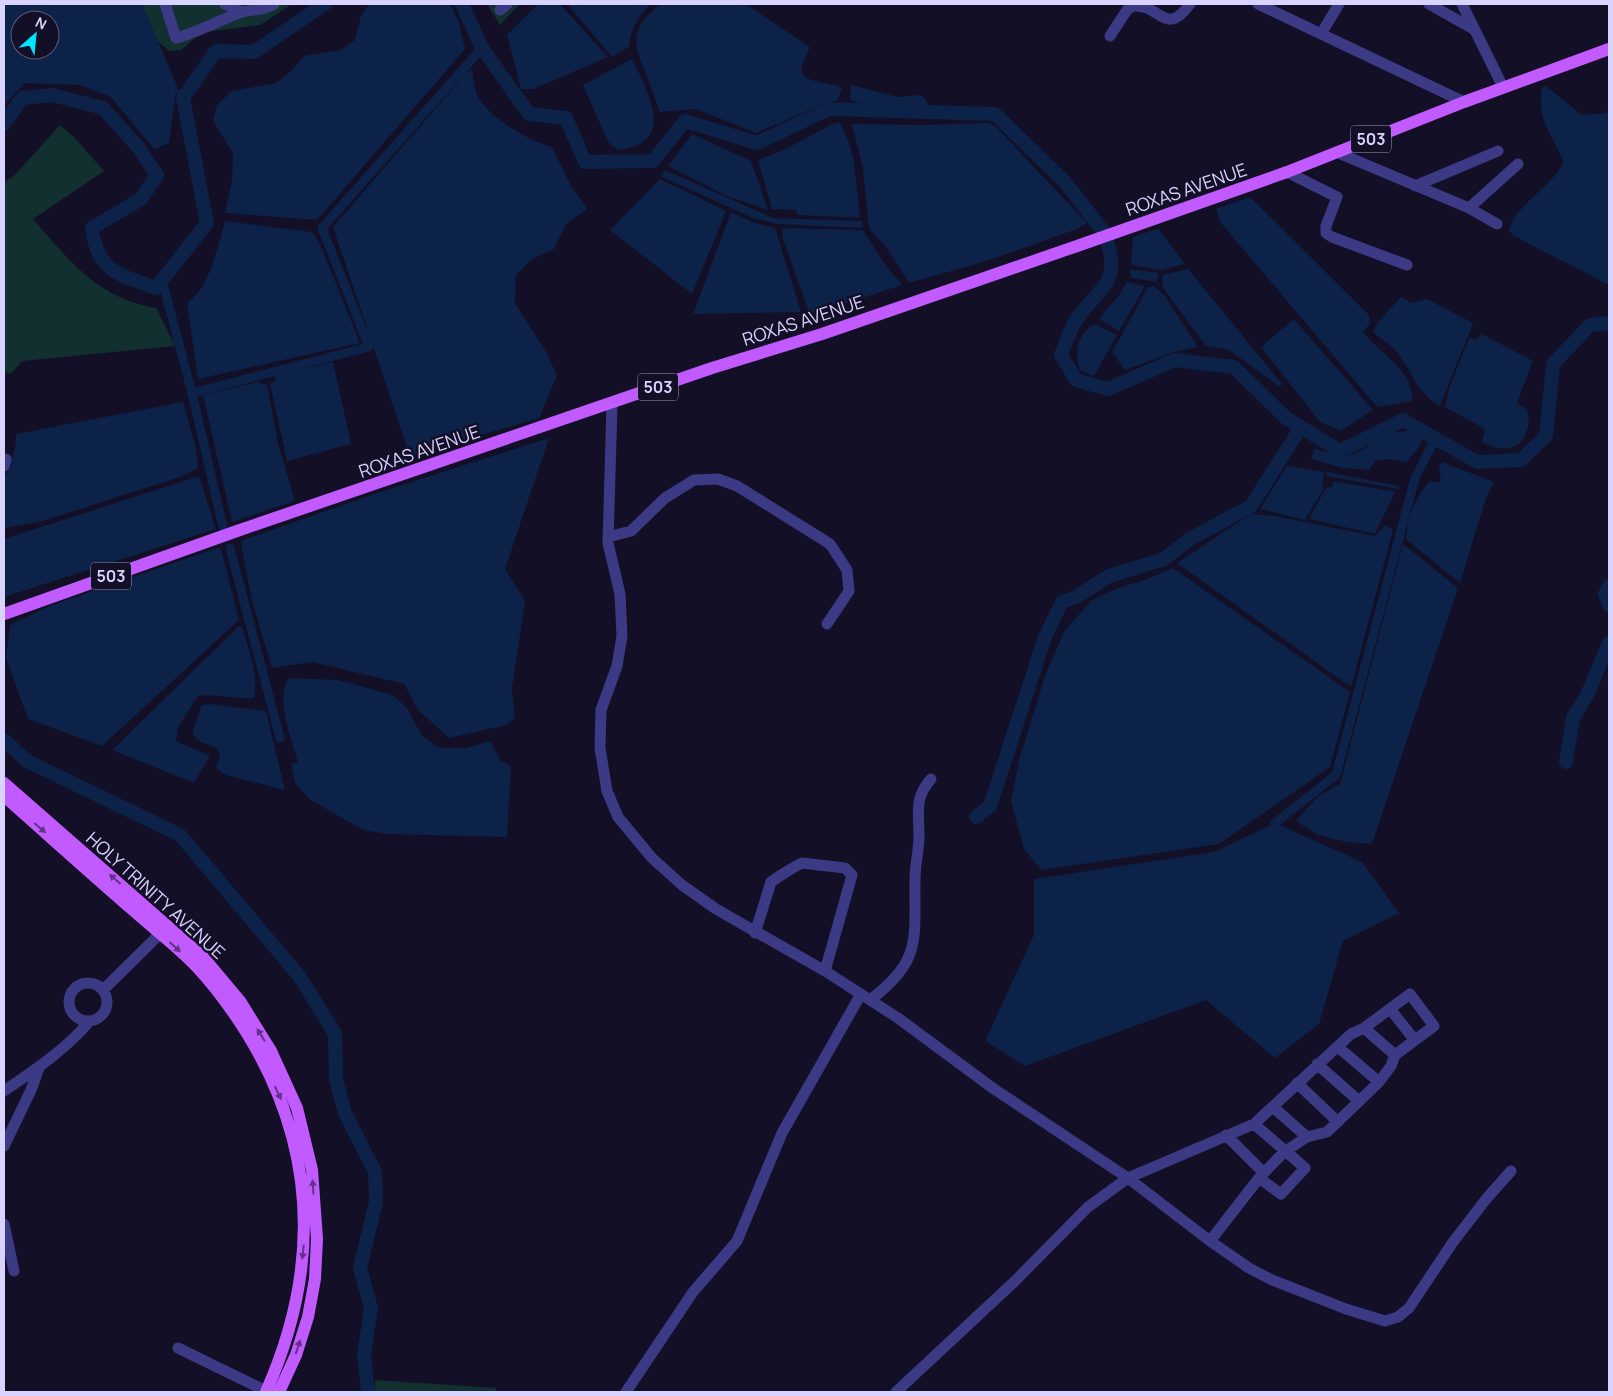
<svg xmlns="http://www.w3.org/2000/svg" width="1613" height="1396" font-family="Manrope,sans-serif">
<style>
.green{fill:#12302f}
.water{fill:#0c2248;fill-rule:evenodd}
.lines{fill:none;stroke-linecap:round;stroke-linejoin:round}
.stream{stroke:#0c2248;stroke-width:2.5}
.canal{stroke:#0c2248;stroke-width:9}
.river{stroke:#0c2248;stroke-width:14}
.minor{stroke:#3d3a85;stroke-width:11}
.major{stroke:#c25bff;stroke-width:12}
.oneway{fill:#623188}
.labels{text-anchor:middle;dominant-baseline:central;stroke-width:5;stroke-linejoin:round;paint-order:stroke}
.shield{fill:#130f26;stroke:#9e99be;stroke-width:1}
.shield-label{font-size:16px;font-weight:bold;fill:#d9d4ff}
.street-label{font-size:18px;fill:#d9d4ff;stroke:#130f26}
</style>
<rect width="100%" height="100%" fill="#130f26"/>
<!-- green -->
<path class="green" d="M142 4H292L260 25 207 32 195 38 181 50 169 51 155 39Z
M487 4H520L500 25Z
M60 125 73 136 104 171 33 219C70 261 97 298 156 308L175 346 22 361 11 374 4 372V182L14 176Z
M375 1380 496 1388V1392H375Z"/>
<!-- water -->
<path class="water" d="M4 4H142L177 86 169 143 154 149 111 97 79 85 25 83 4 105ZM20 20H50V50H20Z
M369 4H450L459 23 465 49 317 220 225 213 232 181 233 153 213 121 217 105 232 91 276 83 290 72 304 56 340 50 355 40 361 16Z
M538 4H560L608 57 533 89H521L507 35Z
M567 4H650C638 18 631 28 629 47L612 57Z
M660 4H746L810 47 801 67 803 75 811 80 842 87 838 100 823 104 756 133 696 109 660 112C655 98 650 85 645 71 631 41 633 26 660 4Z
M632 59C649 93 677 144 618 150L608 142 583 85Z
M472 70C474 78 474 90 478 97 491 119 528 140 552 147L570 184 587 209 566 224 554 249 532 259 516 275 515 303 545 350 557 375 539 418 410 456 333 227 468 71Z
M851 85 898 97 919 95 925 98 928 106 868 105 850 100Z
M1546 86 1582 115 1606 113 1609 109V285L1514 236 1509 231C1513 205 1557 185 1563 160 1552 135 1536 117 1542 88Z
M840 122 849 142 854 160 860 218 798 215 796 210 772 209 758 160 784 150 832 124Z
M989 123 998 129 1087 223 1077 229 987 261 909 283 886 247 869 229 863 169 852 124 924 125Z
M692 134 751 161 768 210 727 196 668 166Z
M665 170 773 218 862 221 863 228 776 224 753 218 660 176Z
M660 179 726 211 692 294 610 230Z
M1247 198 1253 200 1369 315 1370 324 1363 331C1378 354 1414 368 1412 401L1377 407 1221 223 1216 209Z
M731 212 752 222 775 228 801 312 693 314Z
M225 221 312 232 320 244 360 343 198 379 187 304C211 284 217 249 225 221Z
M782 228 863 230 884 263 902 285 810 315 783 239Z
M1157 229 1159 230 1185 264 1161 270 1131 265 1133 237Z
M1130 269 1158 273 1157 282 1131 278Z
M1188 269 1282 384 1280 387 1229 350 1206 346 1163 288 1162 275Z
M1127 282 1145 286 1119 331 1099 319 1119 295Z
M1154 286 1164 295 1198 347 1174 352 1125 370 1112 352 1148 287Z
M1401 297 1412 303 1427 299 1473 323 1440 406C1414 391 1413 371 1395 350 1389 344 1380 338 1373 332L1378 322Z
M1294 319 1373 410 1341 431 1320 422 1261 347Z
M1094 324 1117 335 1094 376 1080 370C1074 352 1077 335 1094 324Z
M1482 334 1533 361 1517 403C1520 405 1525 408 1527 411 1529 415 1529 422 1528 426 1523 452 1503 453 1482 442L1485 429 1445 407 1450 386 1469 338 1477 339Z
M333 362 351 444 287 461 270 384 275 380 276 375Z
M257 382 267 385 278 443 295 501 232 522 203 395Z
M183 402 196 448 198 468 180 477 43 521 4 528 5 477 15 449 16 434Z
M1409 431 1423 437 1419 447 1407 462 1386 459 1375 461 1369 470 1343 468 1311 459 1315 449 1344 457 1360 451 1388 433Z
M549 438 505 569 525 601 512 688 515 718 506 725 449 738 418 710 404 684 312 662 272 668 252 601 241 544 243 540 377 493Z
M1442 462 1494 482 1486 498 1460 583 1406 539C1408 515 1414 500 1429 482H1441L1439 466Z
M1287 466 1324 472 1322 485 1324 488 1305 520 1260 509Z
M1326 472 1399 486V489L1326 476Z
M199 476 216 529 4 597V539Z
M1334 481 1395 492 1375 534 1309 519 1326 488 1332 487Z
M1251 514 1275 516 1375 536 1385 525 1393 530 1351 687 1177 563Z
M1403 544 1458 588 1372 844 1347 842 1318 835 1296 821 1318 796 1340 784Z
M221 548 239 620 102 746 28 719 6 658 10 625 52 605 214 549Z
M1173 568 1350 692 1330 767 1219 844 1041 870 1024 849 1011 801 1019 760 1046 673 1065 630 1092 600 1118 588 1145 580Z
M239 626H242C248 648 259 675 254 698 235 700 217 693 198 696L178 727 176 741 210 756 194 783 112 750Z
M289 678 338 680 393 695 407 708 422 736 440 748H466L490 741 501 761 511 766 507 837 388 834 363 830 309 799 295 783 291 764 298 762C292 742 274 696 289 678Z
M209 704 266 711 285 790 226 775 216 768 220 757 217 748 201 742 192 734 202 705Z
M1275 823 1362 862 1399 913 1343 941 1319 1024 1275 1058 1206 1000 1025 1066 985 1041 1034 935V879L1214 852Z"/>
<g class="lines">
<!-- stream -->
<path class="stream" d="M175 88 183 98"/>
<!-- canal -->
<path class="canal" d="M162 280 192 393 223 527
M192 393 369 347 322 228 482 48
M230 548 280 738
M1275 823 1336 775 1415 478 1435 439"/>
<!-- river -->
<path class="river" d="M462 4 482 48 529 114 566 118 585 162 653 161 685 121 757 143 829 109 995 114 1065 182 1103 231
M4 124 22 98 52 95 103 108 138 147 157 175 141 199 92 228C97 272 120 275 156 288L207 223 183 98 216 51 254 52 325 4
M1107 241C1122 287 1095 289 1075 322 1069 332 1065 344 1061 355L1076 380 1108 389 1175 360 1234 367 1286 418 1340 451 1403 420 1477 462 1521 460 1546 436 1553 364 1590 325 1609 323
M1609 586 1605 594 1609 605
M4 740 27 761 180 835 300 977 335 1034 336 1079 345 1113 375 1172 376 1202 360 1268 371 1308 364 1355 368 1392
M1566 762 1573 718 1587 695 1609 643
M976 817 990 806 1045 637 1062 602 1076 597 1109 576 1164 559 1190 539 1251 506 1301 427"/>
<!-- minor -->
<path class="minor" d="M165 4 176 38C198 32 218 21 239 13 251 9 263 11 274 4
M225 4 241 12
M1258 4 1464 102
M1429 4 1475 30
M1462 4 1503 87
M500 10 507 4
M1321 34 1339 4
M1110 36 1127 10 1133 6C1161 4 1165 38 1190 4
M1336 152 1469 208 1497 224
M1287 172 1337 197 1326 226V233L1332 237 1407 265
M1415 186 1498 151
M1469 208 1518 164
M612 404 608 543 620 594 622 636 617 666 601 710 600 748 607 791 618 817 652 858 682 885 716 909 825 971 898 1018 994 1089 1128 1178 1210 1241 1249 1268 1270 1279 1346 1309 1385 1321 1398 1317 1409 1308 1453 1242 1487 1198 1511 1171
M4 466 6 459
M608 537 631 531 665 498 694 480 718 479 737 486 830 544 847 570 849 591 827 624
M755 933 771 882C773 880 800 863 802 863L845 868 852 875 825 971
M69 1002a19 19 0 1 1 38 0a19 19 0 1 1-38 0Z
M103 990 166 928
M870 1000C923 960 914 939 915 879 915 864 919 851 919 836 919 812 914 798 931 779
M1390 1009 1414 1039
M1364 1028 1395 1055
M1338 1047 1379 1082
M1317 1064 1359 1101
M1297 1083 1338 1122
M4 1091C35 1070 65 1050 90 1021
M1274 1108 1307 1137
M1254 1124 1305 1168 1281 1194 1259 1178
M1226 1135 1264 1173
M4 1146 31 1090 39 1068
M4 1224 14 1271
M178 1348 266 1391
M626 1392 693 1292 737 1241 782 1133 861 994
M896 1392 1015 1281 1088 1207 1128 1178 1254 1124 1351 1034 1364 1028 1410 994 1434 1026 1395 1055 1391 1066 1379 1082 1327 1132 1307 1137 1284 1152 1259 1178 1210 1241"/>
<!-- major -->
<path class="major" d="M4 614 237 531 712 368 822 334 1080 245 1287 172 1464 102 1609 49
M4 783 204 958 240 1001 271 1051 297 1108 312 1170 317 1239 315 1279 308 1317 296 1355 279 1392
M4 796C47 834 90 873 134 911 154 929 177 946 196 966 216 987 233 1011 248 1035 318 1150 320 1270 266 1392"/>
</g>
<!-- one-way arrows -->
<defs><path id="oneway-solid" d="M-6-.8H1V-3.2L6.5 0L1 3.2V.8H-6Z" transform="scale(1.25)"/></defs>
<g class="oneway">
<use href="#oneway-solid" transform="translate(40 828) rotate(41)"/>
<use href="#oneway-solid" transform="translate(115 879) rotate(-139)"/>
<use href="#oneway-solid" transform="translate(175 947) rotate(42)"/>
<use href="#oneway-solid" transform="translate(261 1035) rotate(-122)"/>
<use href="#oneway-solid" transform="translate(278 1093) rotate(65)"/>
<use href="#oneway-solid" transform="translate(313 1187) rotate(-94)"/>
<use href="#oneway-solid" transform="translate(303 1252) rotate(96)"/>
<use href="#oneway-solid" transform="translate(298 1347) rotate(-72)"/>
</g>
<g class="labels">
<!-- shield labels -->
<g class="shield">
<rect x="1351" y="125.5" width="40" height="27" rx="4"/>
<rect x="638" y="373.5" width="40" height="27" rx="4"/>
<rect x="91" y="562.5" width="40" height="27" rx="4"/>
</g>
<g class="shield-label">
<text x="1371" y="139">503</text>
<text x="658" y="387">503</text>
<text x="111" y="576">503</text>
</g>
<!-- street labels -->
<g class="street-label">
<text transform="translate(1186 189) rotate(-19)">ROXAS AVENUE</text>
<text transform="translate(803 320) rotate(-18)">ROXAS AVENUE</text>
<text transform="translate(419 451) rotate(-19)">ROXAS AVENUE</text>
<text transform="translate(156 895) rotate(42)">HOLY TRINITY AVENUE</text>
</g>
</g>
<!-- border -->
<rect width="1613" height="1396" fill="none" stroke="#d9d4ff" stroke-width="10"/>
<!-- north arrow -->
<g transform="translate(35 35) rotate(27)"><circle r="24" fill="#130f26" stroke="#625e7d"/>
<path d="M0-4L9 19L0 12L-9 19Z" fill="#00e5ff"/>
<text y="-8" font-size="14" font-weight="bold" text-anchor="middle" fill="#d9d4ff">N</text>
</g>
</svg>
